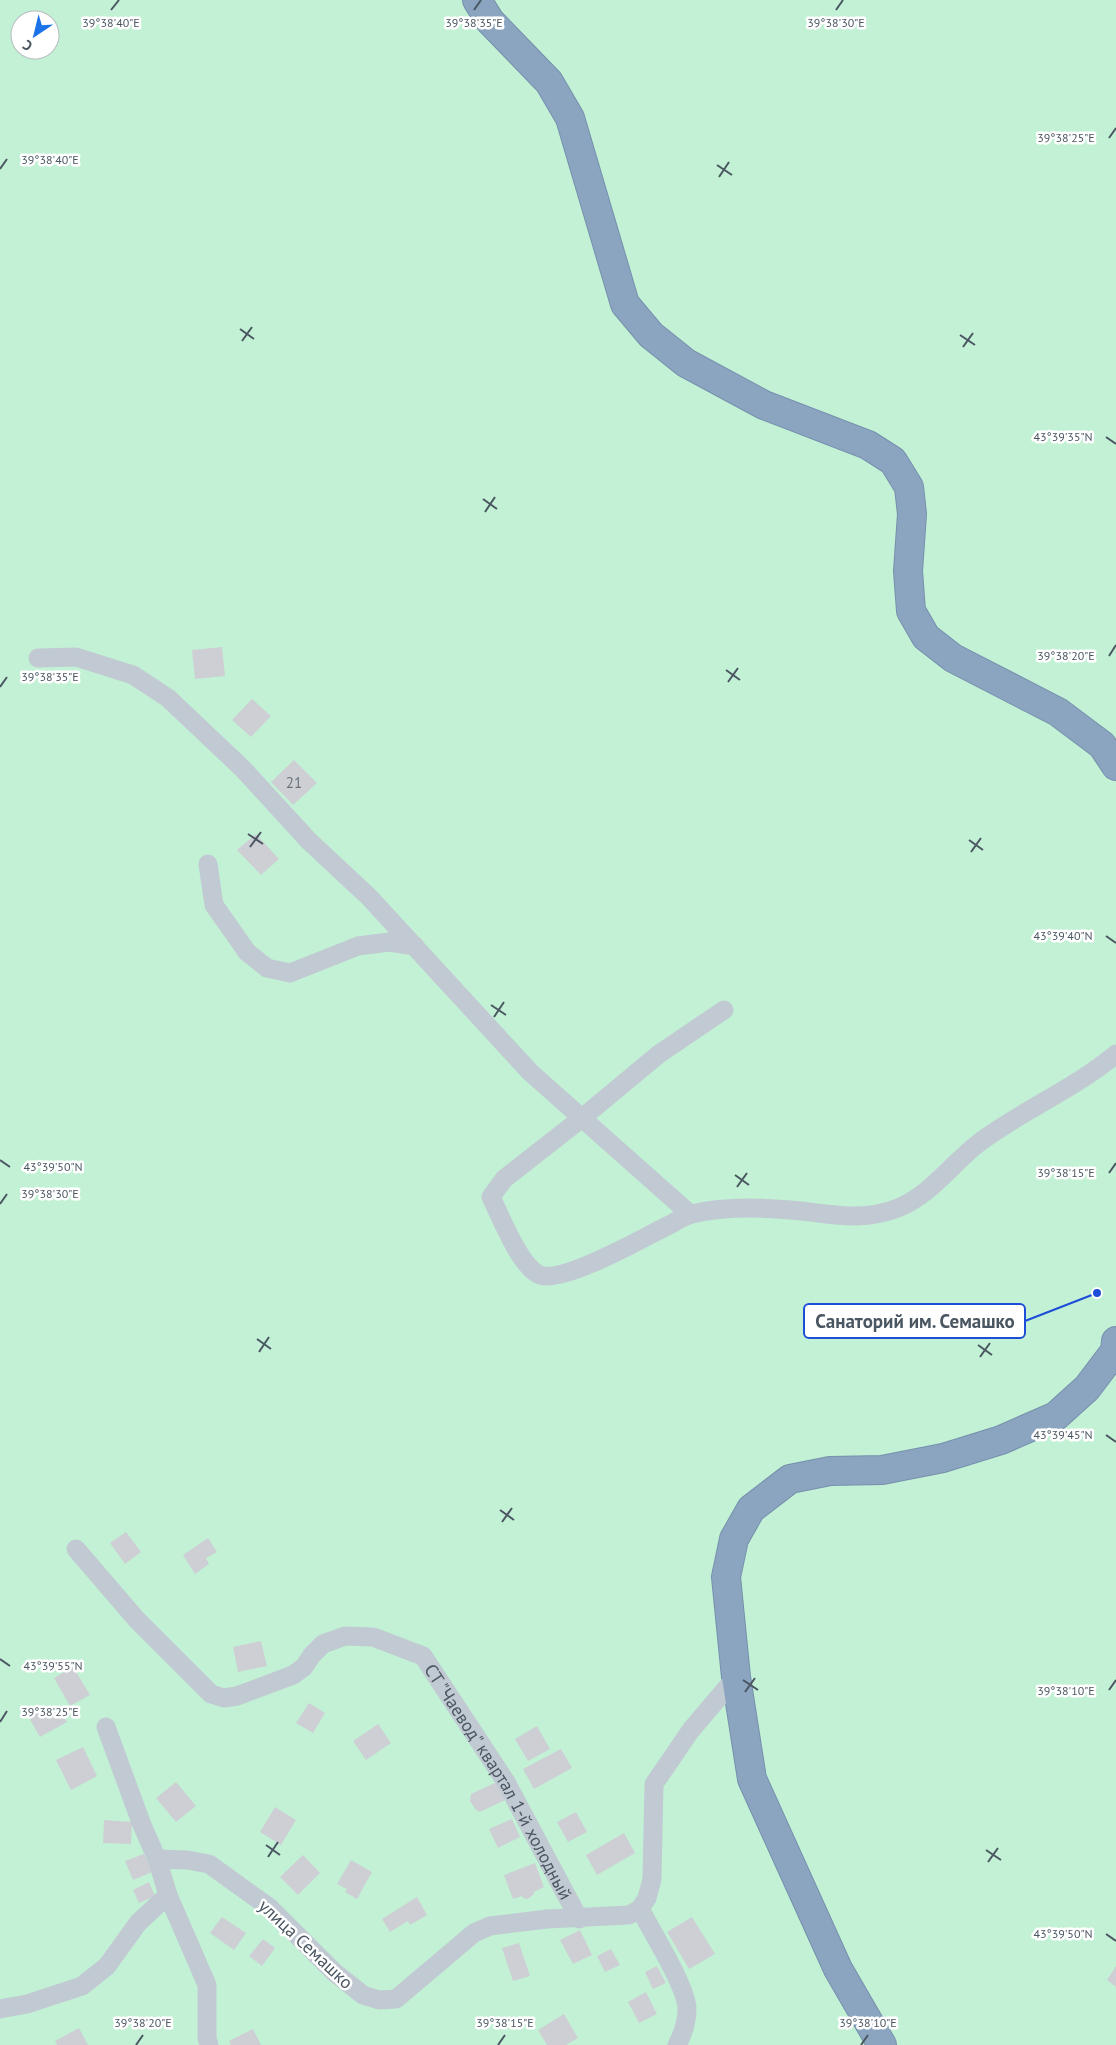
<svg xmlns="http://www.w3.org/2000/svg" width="1116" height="2045" font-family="'PT Sans',sans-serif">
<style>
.green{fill:#c3f1d5;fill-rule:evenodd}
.building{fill:#cdcfd5}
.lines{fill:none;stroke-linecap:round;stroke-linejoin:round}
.highway-casing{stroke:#7690ad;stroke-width:30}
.minor{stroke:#c1cad2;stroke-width:19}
.highway{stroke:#8ba5c1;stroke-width:28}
.ticks{fill:none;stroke:#4a5661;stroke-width:2}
.labels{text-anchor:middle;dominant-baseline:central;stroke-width:5;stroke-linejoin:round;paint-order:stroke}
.number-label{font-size:15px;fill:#6b747e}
.street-label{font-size:18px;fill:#4a5661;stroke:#fff}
.ticks-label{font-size:12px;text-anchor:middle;fill:#4a5661;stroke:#fff;stroke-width:5;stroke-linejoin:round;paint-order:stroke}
.leader{fill:none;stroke:#1d4ed8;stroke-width:2}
.callout-dot{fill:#1d4ed8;stroke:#fff;stroke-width:2}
.callout{fill:#fff;stroke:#1d4ed8;stroke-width:2}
.callout-label{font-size:19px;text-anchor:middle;font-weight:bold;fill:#4a5661}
</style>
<rect width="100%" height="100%" fill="#f5f3f3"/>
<!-- green -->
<path class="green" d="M0 0H1116V2045H0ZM20 20H50V50H20Z"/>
<!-- building -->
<path class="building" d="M222 647 225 676 195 679 192 650Z
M252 699 271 716 251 737 232 720Z
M294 760 317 783 293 805 271 782Z
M256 834 279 859 261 875 237 850Z
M126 1532 141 1552 125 1564 110 1543Z
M208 1538 217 1552 206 1558 209 1564 195 1574 183 1555Z
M261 1641 267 1666 238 1672 233 1647Z
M73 1667 90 1695 70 1706 54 1678Z
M309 1703 325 1713 313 1733 296 1723Z
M58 1707 67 1722 40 1737 28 1716 41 1709 44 1715Z
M378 1724 391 1743 366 1760 353 1741Z
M537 1726 550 1749 528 1761 515 1739Z
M83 1747 97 1776 71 1790 56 1760Z
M561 1749 572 1768 534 1789 523 1769Z
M501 1780 509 1798 480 1812 476 1810 470 1801 471 1794Z
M176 1782 196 1806 176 1822 156 1798Z
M275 1807 296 1820 281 1845 260 1832Z
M576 1812 587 1832 568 1842 557 1822Z
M512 1819 520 1837 498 1848 489 1829Z
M104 1820 132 1822 131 1844 103 1843Z
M624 1833 635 1853 597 1875 586 1855Z
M144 1854 152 1872 133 1880 125 1861Z
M303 1855 320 1873 298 1895 280 1877Z
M351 1860 372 1872 357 1899 345 1892 347 1889 337 1884Z
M535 1863 544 1887 534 1892V1894L528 1899 523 1898 522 1896 513 1899 504 1875Z
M149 1882 155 1896 139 1903 133 1890Z
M417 1897 427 1915 410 1925 408 1921 390 1932 382 1919Z
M222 1917 246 1933 234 1950 210 1933Z
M692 1917 715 1954 689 1969 667 1932Z
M580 1930 592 1955 573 1964 560 1940Z
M263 1939 275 1948 262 1966 249 1956Z
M519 1943 530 1976 513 1981 502 1948Z
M611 1949 620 1965 605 1972 597 1956Z
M657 1966 666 1983 653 1989 645 1972Z
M1116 1966V1987L1107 1980Z
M646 1992 657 2014 639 2023 628 2002Z
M564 2014 578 2038 566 2045H547L538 2030Z
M79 2028 88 2045H57L55 2041Z
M253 2029 261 2045H231L229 2041Z"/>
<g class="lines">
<!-- highway casing -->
<g class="highway-casing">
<path id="highway" d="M477 0 490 21 549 82 570 118 625 304 651 335 686 363 764 405 868 445 893 461 909 487 912 514 908 571 911 611 926 637 953 658 1058 712 1102 745 1116 766
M882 2045 838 1969 752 1779 736 1677 726 1577 734 1539 751 1509 790 1479 830 1471 882 1470 943 1458 1001 1440 1056 1416 1087 1388 1115 1351 1116 1341"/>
</g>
<!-- minor -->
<g class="minor">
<path d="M38 658 76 657 133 675 168 698 243 769 309 841 369 897 530 1072 690 1214"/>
<path d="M208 864 214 905 247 952 267 968 290 973 358 946 389 942 415 946"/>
<path d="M724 1010 659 1054 582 1118 504 1179 491 1197C501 1217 520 1267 540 1275 562 1284 643 1238 665 1227 674 1223 683 1216 692 1214 724 1206 758 1207 790 1210 829 1213 859 1223 898 1208 931 1195 952 1163 980 1142 1023 1110 1074 1089 1116 1054"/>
<path id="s1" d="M76 1549 137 1620 211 1694 224 1698 237 1696 293 1675 304 1667 312 1655 323 1644 345 1636 373 1637 423 1656 506 1782 579 1919"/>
<path d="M106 1727 142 1825 157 1859"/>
<path d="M640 1909C651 1930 686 1986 687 2008 687 2021 683 2034 677 2045"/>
<path d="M0 2009 27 2004 82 1986 107 1966 138 1923 168 1895"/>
<path d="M209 2045 207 2038V1985L168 1895 157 1859 187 1860 209 1864 270 1908 334 1972 363 1995 379 2000 396 1999 474 1933 490 1926 547 1919 629 1915 640 1909 647 1898 652 1879 654 1784 691 1730 736 1677"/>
</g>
<!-- highway -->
<use href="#highway" class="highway"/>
</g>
<!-- ticks -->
<path class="ticks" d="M111 10 119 0M474 10 481 0M836 10 843 0M1109 138 1116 128M717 165 732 175M0 169 7 159M719 177 729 162M240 329 254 339M960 335 975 345M242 341 252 327M963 347 973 333M1106 437 1116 444M483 499 497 509M485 512 495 497M1109 656 1116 645M726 670 740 680M728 682 738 668M0 687 7 677M248 834 263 844M969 840 983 850M250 847 261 832M971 852 981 838M1106 936 1116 943M491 1005 506 1015M494 1017 504 1002M0 1160 10 1167M1109 1173 1116 1163M735 1175 749 1185M737 1187 747 1173M0 1204 7 1194M257 1339 271 1349M978 1345 992 1355M259 1352 269 1337M980 1357 990 1343M1106 1435 1116 1442M500 1510 514 1520M502 1522 512 1508M0 1659 10 1666M743 1680 758 1690M1109 1690 1116 1680M745 1692 755 1678M0 1722 7 1711M266 1845 280 1855M986 1850 1001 1860M268 1857 278 1842M988 1862 998 1848M1106 1934 1116 1941M136 2045 143 2035M498 2045 505 2035M861 2045 868 2035"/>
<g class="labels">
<!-- number labels -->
<g class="number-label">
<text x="294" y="782">21</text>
</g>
<!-- street labels -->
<g class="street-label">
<text stroke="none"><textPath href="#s1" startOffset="580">СТ "Чаевод" квартал 1-й холодный</textPath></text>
<text transform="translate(306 1944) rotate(43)">улица Семашко</text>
</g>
</g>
<g class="ticks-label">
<text x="111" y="27">39°38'40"E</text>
<text x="474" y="27">39°38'35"E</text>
<text x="836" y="27">39°38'30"E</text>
<text x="1066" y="142">39°38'25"E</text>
<text x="50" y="164">39°38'40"E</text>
<text x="1063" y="441">43°39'35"N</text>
<text x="1066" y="660">39°38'20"E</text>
<text x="50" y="681">39°38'35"E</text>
<text x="1063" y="940">43°39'40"N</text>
<text x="53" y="1171">43°39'50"N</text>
<text x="1066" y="1177">39°38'15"E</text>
<text x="50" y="1198">39°38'30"E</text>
<text x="1063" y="1439">43°39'45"N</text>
<text x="53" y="1670">43°39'55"N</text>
<text x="1066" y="1695">39°38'10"E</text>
<text x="50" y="1716">39°38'25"E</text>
<text x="1063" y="1938">43°39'50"N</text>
<text x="143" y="2027">39°38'20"E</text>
<text x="505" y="2027">39°38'15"E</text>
<text x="868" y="2027">39°38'10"E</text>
</g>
<!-- callouts -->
<path class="leader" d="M1097 1293L1025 1321"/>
<circle class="callout-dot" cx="1097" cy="1293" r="5"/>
<rect class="callout" x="804" y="1304" width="221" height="34" rx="5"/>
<g class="callout-label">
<text x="915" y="1328">Санаторий им. Семашко</text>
</g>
<!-- north arrow -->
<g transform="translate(35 35) rotate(215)"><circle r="24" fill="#ffffff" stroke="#b7bbc0"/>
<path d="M0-4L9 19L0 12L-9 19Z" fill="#1a73e8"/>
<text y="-8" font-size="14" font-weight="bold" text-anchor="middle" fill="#4a5661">С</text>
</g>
</svg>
